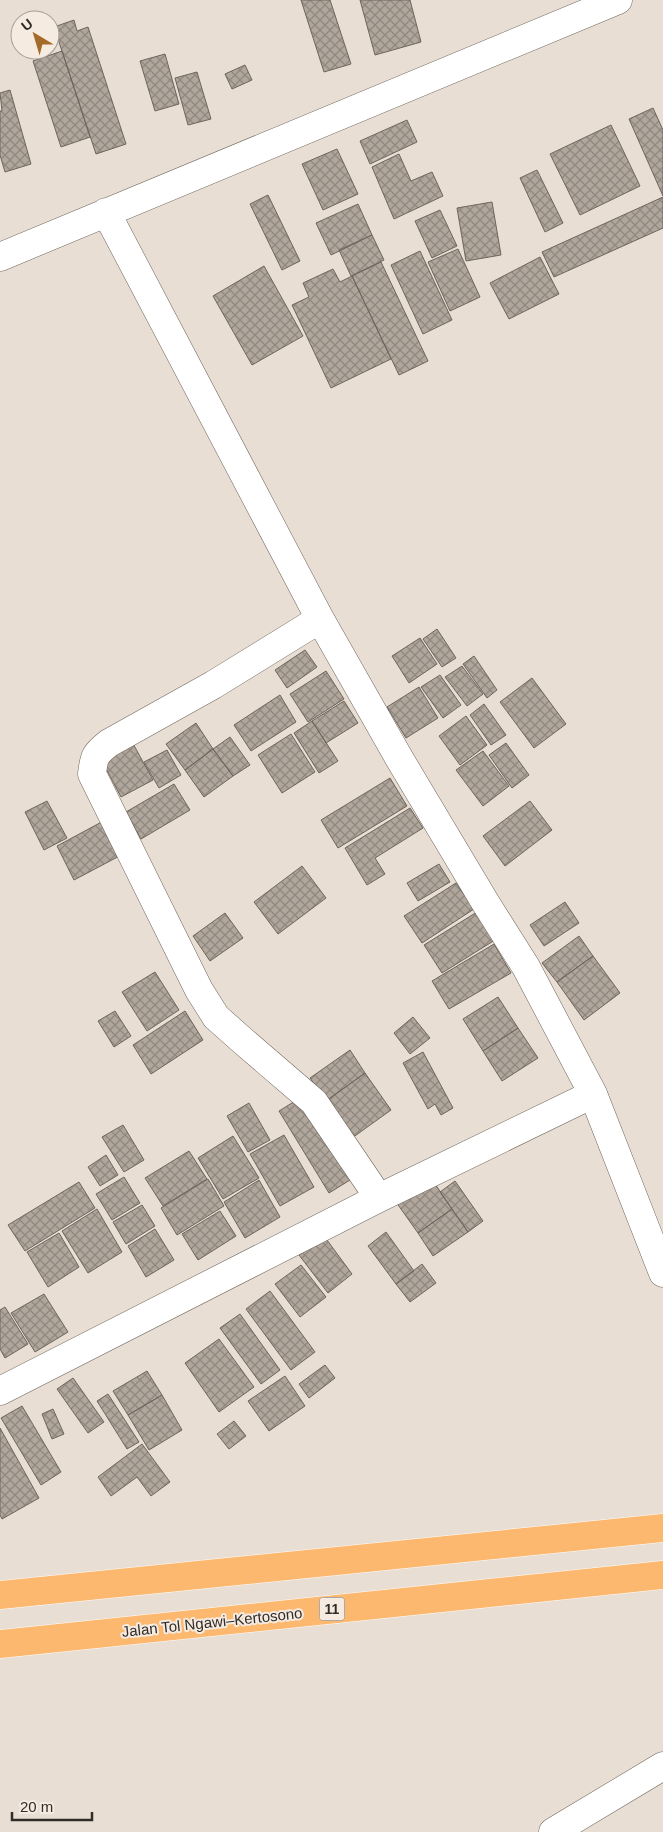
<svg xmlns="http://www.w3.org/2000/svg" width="663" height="1832" font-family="Arial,sans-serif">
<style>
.building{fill:url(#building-cross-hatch);stroke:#6e655c}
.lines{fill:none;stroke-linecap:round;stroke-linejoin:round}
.minor-casing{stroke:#70675e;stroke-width:29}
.highway-casing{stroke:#fff;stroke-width:29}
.minor{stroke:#fff;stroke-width:28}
.highway{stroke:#fdb870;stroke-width:28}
.labels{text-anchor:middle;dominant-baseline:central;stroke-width:4;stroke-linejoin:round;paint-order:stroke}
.shield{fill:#f5ebe1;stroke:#6b6560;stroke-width:1}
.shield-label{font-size:14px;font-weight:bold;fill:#302c28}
.street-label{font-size:15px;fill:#302c28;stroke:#f5ebe1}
</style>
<defs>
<pattern id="building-cross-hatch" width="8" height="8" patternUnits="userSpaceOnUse" patternTransform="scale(1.25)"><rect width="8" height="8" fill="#b0a69c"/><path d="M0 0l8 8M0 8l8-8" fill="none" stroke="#90877f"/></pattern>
</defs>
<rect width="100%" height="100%" fill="#e8ded4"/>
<!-- building -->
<path class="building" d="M301 0H330L351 64 324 72Z
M360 0H410L421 42 375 55Z
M74 20 77 31 88 27 126 144 96 154 54 27Z
M62 51 90 137 61 147 33 61Z
M165 54 179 104 155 111 140 61Z
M245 65 252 80 232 89 225 74Z
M197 72 211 119 188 125 175 78Z
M10 90 31 164 5 172 0 155V111H2L0 93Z
M653 108 663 130V196L629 119Z
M407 120 417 142 370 164 360 141Z
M611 125 640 186 580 215 550 154Z
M337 149 358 194 323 210 302 164Z
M399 154 411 181 432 172 443 196 394 219 372 167Z
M537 170 563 223 545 232 520 178Z
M268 195 300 261 282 270 250 204Z
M663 197V228L554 277 542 252Z
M492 202 501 255 466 261 457 208Z
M358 204 372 235 331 255 316 223Z
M440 210 457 246 432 258 415 221Z
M372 235 384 260 351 276 339 250Z
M458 249 480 297 450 311 428 262Z
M420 251 452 320 423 334 391 265Z
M540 257 559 294 509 319 490 283Z
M381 262 428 361 399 375 352 276Z
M264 266 303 336 252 365 213 296Z
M333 269 340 282 352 276 391 359 331 388 292 305 309 297 303 283Z
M437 629 456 658 442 667 423 639Z
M420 638 437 664 409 683 392 656Z
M305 650 317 667 287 688 275 670Z
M474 656 497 690 487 698 463 664Z
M462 666 483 694 467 706 445 677Z
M326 671 344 699 308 722 290 694Z
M440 675 461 705 443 718 421 687Z
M532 678 566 724 534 748 500 702Z
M419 687 438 718 406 738 387 707Z
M280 695 296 722 251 751 234 725Z
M344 701 358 723 326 743 312 721Z
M484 704 506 735 491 745 470 715Z
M466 716 487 745 460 765 439 736Z
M312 721 338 761 319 773 294 733Z
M196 723 213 749 185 770 166 744Z
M291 734 315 772 282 793 258 755Z
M230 737 250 765 233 776 213 749Z
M131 740 153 780 121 797 100 757Z
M506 743 529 775 512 788 489 755Z
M213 749 233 776 204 797 185 770Z
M167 750 181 775 159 788 144 762Z
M483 751 509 786 483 806 456 770Z
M390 778 407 806 338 848 321 820Z
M174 784 190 810 141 839 126 812Z
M47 801 67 838 44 850 25 812Z
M530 801 552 830 505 866 483 836Z
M410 808 423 828 375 858 385 874 367 885 345 848Z
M109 818 127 852 74 880 57 846Z
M439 864 450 882 418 901 407 883Z
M302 866 326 898 278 934 254 902Z
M456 883 474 909 422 943 404 916Z
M565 902 579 923 544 946 530 925Z
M477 912 495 940 442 973 424 945Z
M225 913 243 938 210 961 193 936Z
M579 936 593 956 557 982 542 963Z
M494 944 511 973 449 1009 432 981Z
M593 956 620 993 584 1020 557 982Z
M155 972 179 1010 147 1031 122 992Z
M498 997 518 1028 483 1051 463 1019Z
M115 1011 131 1036 114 1047 98 1021Z
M185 1011 203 1040 151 1074 133 1045Z
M413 1017 430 1038 410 1054 394 1033Z
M518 1028 538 1058 502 1081 483 1051Z
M350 1050 365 1073 326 1101 310 1078Z
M423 1052 453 1108 441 1115 435 1104 428 1109 403 1063Z
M365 1073 391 1110 352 1138 326 1101Z
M300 1098 350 1180 329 1193 279 1111Z
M249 1103 270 1140 248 1152 227 1116Z
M123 1125 144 1160 124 1172 102 1137Z
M284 1135 314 1187 280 1206 250 1154Z
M233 1136 259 1178 223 1199 198 1158Z
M189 1151 207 1179 163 1206 145 1178Z
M106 1155 118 1175 100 1186 88 1167Z
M124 1177 140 1203 112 1220 96 1194Z
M431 1178 452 1209 418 1233 396 1202Z
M208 1179 224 1206 177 1235 161 1208Z
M259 1180 280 1217 245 1238 224 1202Z
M455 1181 483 1221 468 1232 440 1192Z
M79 1182 95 1208 25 1251 8 1225Z
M142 1205 155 1226 126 1244 113 1222Z
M97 1209 122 1252 88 1273 62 1231Z
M452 1209 468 1232 433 1256 418 1233Z
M220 1211 236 1236 198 1260 182 1234Z
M155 1229 174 1260 146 1277 128 1246Z
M386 1232 414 1271 396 1284 368 1246Z
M59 1233 79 1267 48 1287 27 1252Z
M324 1236 352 1274 328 1293 299 1255Z
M422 1264 436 1283 410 1302 396 1284Z
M301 1265 326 1297 300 1317 275 1284Z
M270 1291 315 1352 291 1370 246 1309Z
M44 1294 68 1332 35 1352 11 1313Z
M5 1307 28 1344 5 1358 0 1349V1310Z
M240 1314 280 1370 261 1384 220 1328Z
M219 1339 254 1387 219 1412 185 1363Z
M325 1365 335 1378 309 1398 299 1384Z
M147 1371 162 1395 128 1415 113 1391Z
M285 1376 305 1406 269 1431 248 1401Z
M73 1378 104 1422 88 1433 57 1389Z
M108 1394 139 1442 127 1449 97 1401Z
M162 1395 182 1430 149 1450 128 1415Z
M22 1406 61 1472 41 1485 1 1418Z
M53 1409 64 1434 52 1439 42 1414Z
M234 1421 246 1436 229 1449 217 1434Z
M0 1428 39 1498 2 1519 0 1515Z
M142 1444 170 1482 151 1496 137 1477 111 1496 98 1477Z"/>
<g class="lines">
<!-- minor casing -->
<g class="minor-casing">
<path id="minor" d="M106 212 320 619 399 758 485 902 526 967 593 1094 663 1273
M0 257 618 0
M320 619 213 685 109 743C95 754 94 756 92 774L199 990 216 1017 243 1041 314 1102 379 1198
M0 1391 379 1198 593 1094
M553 1832 663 1766"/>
</g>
<!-- highway casing -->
<g class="highway-casing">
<path id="highway" d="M0 1595 663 1528
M0 1644 663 1575"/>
</g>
<!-- minor -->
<use href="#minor" class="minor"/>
<!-- highway -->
<use href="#highway" class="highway"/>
</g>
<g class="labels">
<!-- shield labels -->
<rect class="shield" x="319.5" y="1597.5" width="25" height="23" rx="4"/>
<g class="shield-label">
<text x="332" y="1609">11</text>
</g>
<!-- street labels -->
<g class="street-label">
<text transform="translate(212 1622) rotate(-6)">Jalan Tol Ngawi–Kertosono</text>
</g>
</g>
<!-- north arrow -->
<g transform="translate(35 35) rotate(322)"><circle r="24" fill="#f5ebe1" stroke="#a69f97"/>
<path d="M0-4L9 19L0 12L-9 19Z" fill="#a46a29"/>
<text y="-8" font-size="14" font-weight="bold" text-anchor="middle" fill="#302c28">U</text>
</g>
<!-- scale -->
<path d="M12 1812v8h80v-8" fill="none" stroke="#302c28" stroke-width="2.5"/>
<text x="20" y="1812" font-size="15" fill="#302c28" stroke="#f5ebe1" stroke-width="4" paint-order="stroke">20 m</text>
</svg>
